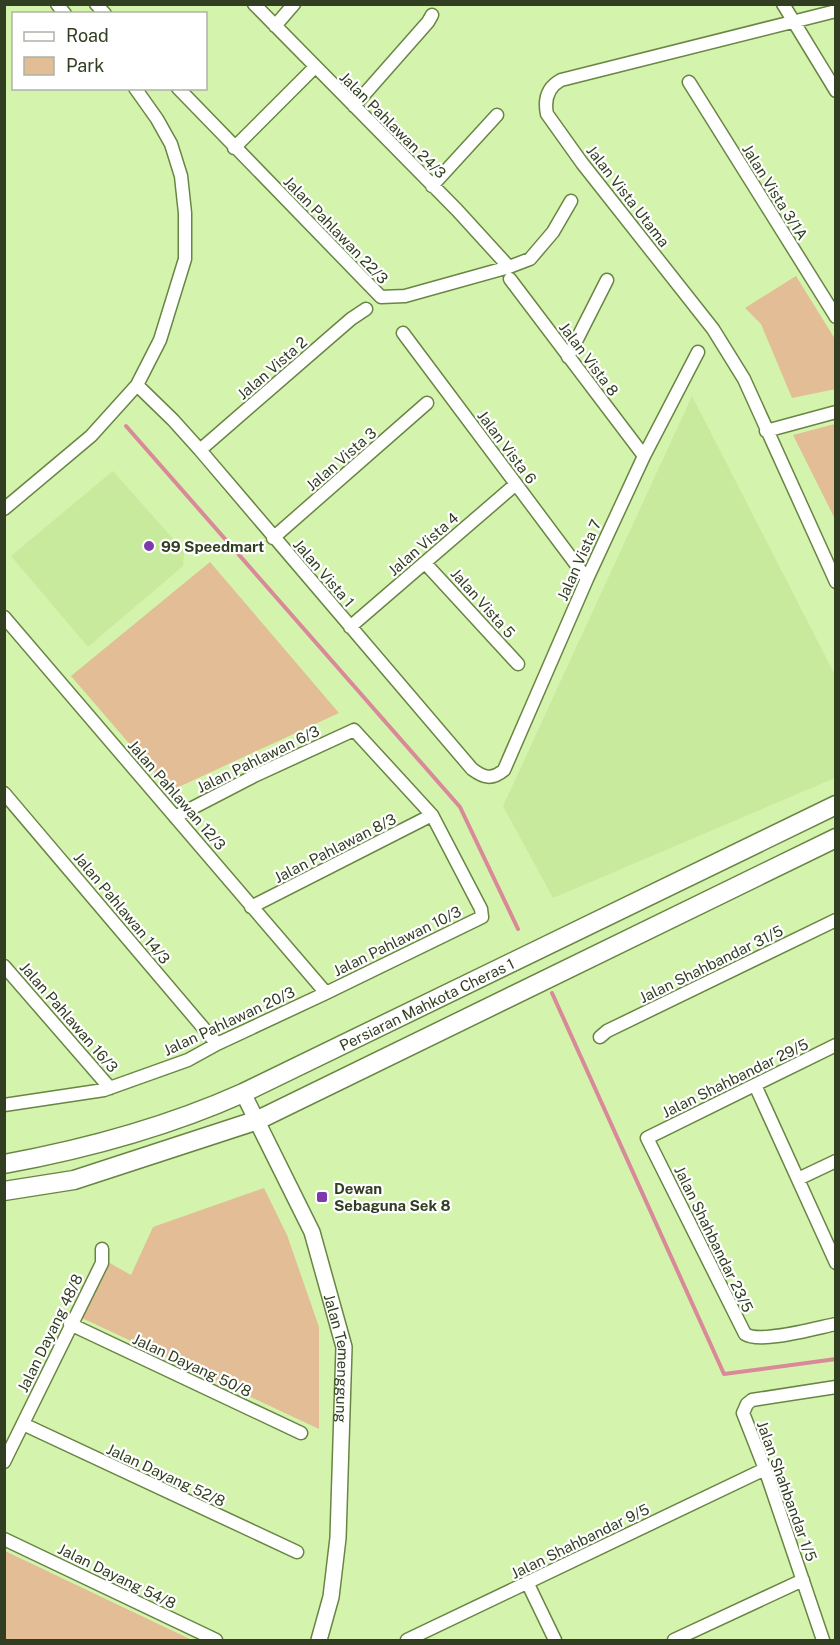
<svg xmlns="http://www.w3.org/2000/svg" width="840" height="1645" font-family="'Public Sans',sans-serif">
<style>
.built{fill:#c8ea9d}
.park{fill:#e2bd95}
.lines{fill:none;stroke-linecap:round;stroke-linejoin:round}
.stream{stroke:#d98997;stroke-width:4}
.minor-casing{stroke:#698543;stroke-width:15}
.tertiary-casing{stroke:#698543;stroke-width:18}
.secondary-casing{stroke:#698543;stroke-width:21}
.minor{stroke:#fff;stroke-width:12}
.tertiary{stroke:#fff;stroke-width:15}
.secondary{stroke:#fff;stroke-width:18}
.poi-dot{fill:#7e3aad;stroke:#fff;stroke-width:2}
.labels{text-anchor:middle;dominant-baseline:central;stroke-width:4.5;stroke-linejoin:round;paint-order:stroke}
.street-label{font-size:15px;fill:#323e22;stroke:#fff}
.poi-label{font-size:15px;font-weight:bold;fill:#323e22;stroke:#fff;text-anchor:start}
</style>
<rect width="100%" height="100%" fill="#d4f4ae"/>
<!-- built -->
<path class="built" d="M692 396 835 675V778L553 898 503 806Z
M113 471 184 551 183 566 88 647 11 556Z"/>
<!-- park -->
<path class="park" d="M796 276 835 339 836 389 792 398 761 324 745 308Z
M835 424H836L835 519 793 435Z
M210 562 339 713 170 791 71 676Z
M264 1188 287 1235 319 1327V1429L82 1318 108 1262 131 1275 153 1227Z
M4 1551H5L192 1640H5Z"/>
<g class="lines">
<!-- stream -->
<path class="stream" d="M126 426 460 807 518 929
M552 993 724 1374 836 1359"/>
<!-- minor casing -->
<g class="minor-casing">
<path id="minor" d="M57 4 65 14
M96 4 105 14
M254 4 457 210 509 267
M783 4 836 91
M836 11 561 80C548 87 544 99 547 114L582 163 713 329 744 379 836 582
M275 26 294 4
M689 82 836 317
M178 88 381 297 405 296 509 267 530 259 553 232 571 201
M354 106 428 22 432 15
M234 148 315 67
M432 186 497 115
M510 279 644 456
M403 333 587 579
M568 357 607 280
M137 385 173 420 200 450 472 769C484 778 492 780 504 770L587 579 644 456 698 352
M766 431 836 412
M200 450 351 319 366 309
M4 509 91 436 137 385 160 340 185 259V213L181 176 171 144 157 119 135 88
M273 538 427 403
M425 563 518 664
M4 617 326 993
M350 627 516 484
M4 793 217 1044
M251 907 432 815
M4 966 110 1088
M600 1037 607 1031 836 920
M836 1045 647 1138 745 1334C760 1344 816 1328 836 1324
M755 1085 836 1263
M4 1105 104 1090 188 1060 217 1044 326 993 482 917 481 909 432 815 354 730 254 776 175 817
M798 1179 836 1161
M70 1324 301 1433
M23 1424 297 1552
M4 1462 102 1263V1249
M4 1539 216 1640
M527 1582 555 1640
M407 1640 765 1469
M674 1640 803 1580
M823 1640 765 1469 743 1413 747 1404 752 1400 836 1387"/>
</g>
<!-- tertiary casing -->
<g class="tertiary-casing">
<g id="tertiary">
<path id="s1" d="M243 1093 312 1232 344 1347 338 1538 331 1597 319 1640"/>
</g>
</g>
<!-- secondary casing -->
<g class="secondary-casing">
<g id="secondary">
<path id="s2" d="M4 1164C86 1149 167 1127 243 1093L836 805"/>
<path d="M4 1191 74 1180 258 1120 836 838"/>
</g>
</g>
<!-- minor -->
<use href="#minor" class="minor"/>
<!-- tertiary -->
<use href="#tertiary" class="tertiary"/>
<!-- secondary -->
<use href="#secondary" class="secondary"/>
</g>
<!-- markers -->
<g class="poi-dot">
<circle cx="149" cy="546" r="6"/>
<rect x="316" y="1191" width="12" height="12" rx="3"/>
</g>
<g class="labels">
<!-- street labels -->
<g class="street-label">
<text transform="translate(393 125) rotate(45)">Jalan Pahlawan 24/3</text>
<text transform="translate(775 192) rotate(58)">Jalan Vista 3/1A</text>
<text transform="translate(628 196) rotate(52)">Jalan Vista Utama</text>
<text transform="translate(336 230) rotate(46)">Jalan Pahlawan 22/3</text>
<text transform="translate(589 359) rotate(53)">Jalan Vista 8</text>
<text transform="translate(272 368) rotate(-41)">Jalan Vista 2</text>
<text transform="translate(507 447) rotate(53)">Jalan Vista 6</text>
<text transform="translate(341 459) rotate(-41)">Jalan Vista 3</text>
<text transform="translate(423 544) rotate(-41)">Jalan Vista 4</text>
<text transform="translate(579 560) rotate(-66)">Jalan Vista 7</text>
<text transform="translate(324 573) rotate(49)">Jalan Vista 1</text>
<text transform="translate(483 603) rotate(48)">Jalan Vista 5</text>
<text transform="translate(258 759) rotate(-26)">Jalan Pahlawan 6/3</text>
<text transform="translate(177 795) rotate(49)">Jalan Pahlawan 12/3</text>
<text transform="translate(335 848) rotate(-27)">Jalan Pahlawan 8/3</text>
<text transform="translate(122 908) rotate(50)">Jalan Pahlawan 14/3</text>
<text transform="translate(397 941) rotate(-26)">Jalan Pahlawan 10/3</text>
<text transform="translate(711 964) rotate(-26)">Jalan Shahbandar 31/5</text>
<text stroke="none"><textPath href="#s2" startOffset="454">Persiaran Mahkota Cheras 1</textPath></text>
<text transform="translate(69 1017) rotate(49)">Jalan Pahlawan 16/3</text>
<text transform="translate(229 1021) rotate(-25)">Jalan Pahlawan 20/3</text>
<text transform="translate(735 1078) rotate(-26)">Jalan Shahbandar 29/5</text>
<text transform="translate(714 1239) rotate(64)">Jalan Shahbandar 23/5</text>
<text transform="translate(50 1333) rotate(-64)">Jalan Dayang 48/8</text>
<text stroke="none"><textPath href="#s1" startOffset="285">Jalan Temenggung</textPath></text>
<text transform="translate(192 1365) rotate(25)">Jalan Dayang 50/8</text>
<text transform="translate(166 1475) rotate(25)">Jalan Dayang 52/8</text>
<text transform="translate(787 1491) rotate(70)">Jalan Shahbandar 1/5</text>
<text transform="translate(580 1541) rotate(-26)">Jalan Shahbandar 9/5</text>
<text transform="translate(117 1576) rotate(26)">Jalan Dayang 54/8</text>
</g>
<!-- poi labels -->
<g class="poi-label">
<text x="161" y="546">99 Speedmart</text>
<text x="334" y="1188">Dewan<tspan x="334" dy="17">Sebaguna Sek 8</tspan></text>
</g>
</g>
<!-- border -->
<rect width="840" height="1645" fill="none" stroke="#323e22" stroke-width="12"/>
<!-- legend -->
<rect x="12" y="12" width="195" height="78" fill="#ffffff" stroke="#adb2a7" stroke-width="1.5"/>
<rect x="24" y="32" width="30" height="9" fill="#ffffff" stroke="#adb2a7" stroke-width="1.5"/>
<text x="66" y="42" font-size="18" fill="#323e22">Road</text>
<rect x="24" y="57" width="30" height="18" fill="#e2bd95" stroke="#adb2a7" stroke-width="1.5"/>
<text x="66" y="72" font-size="18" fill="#323e22">Park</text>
</svg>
